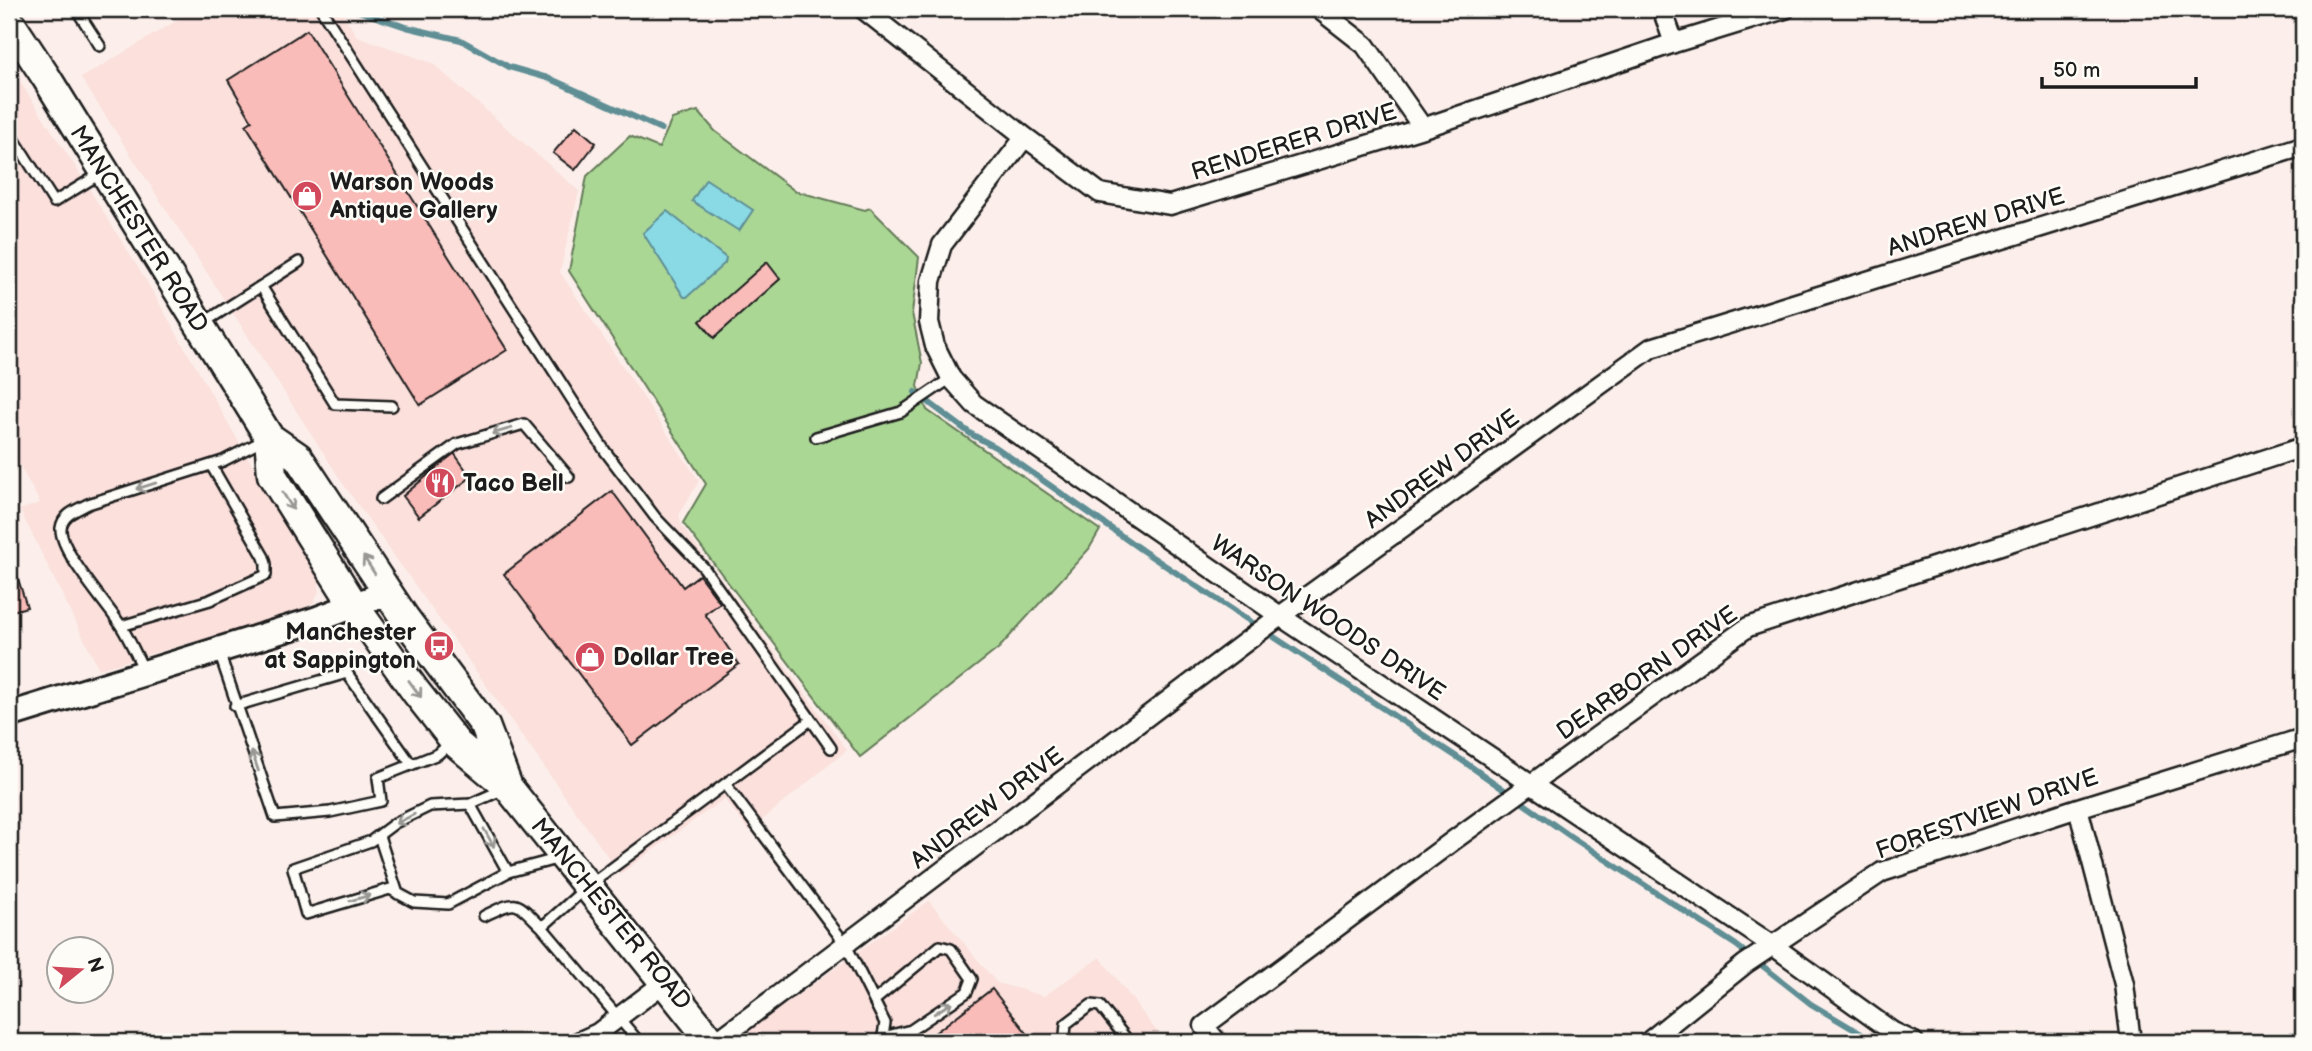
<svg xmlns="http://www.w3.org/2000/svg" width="2312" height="1051" font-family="'Balsamiq Sans',sans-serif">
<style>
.built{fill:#fbe0dc}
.park{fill:#abd795;stroke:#647a58;stroke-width:2}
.water{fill:#8adae5;stroke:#5e8e95;stroke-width:2}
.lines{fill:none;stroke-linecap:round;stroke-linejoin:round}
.stream{stroke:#5e8e95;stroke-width:6}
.building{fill:#f9bcb9;stroke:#1c1c1c;stroke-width:2}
.lane-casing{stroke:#1c1c1c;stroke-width:14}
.street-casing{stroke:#1c1c1c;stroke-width:23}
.secondary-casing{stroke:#1c1c1c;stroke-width:30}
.primary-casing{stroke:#1c1c1c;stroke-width:33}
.lane{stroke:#fdfcf7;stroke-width:9}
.street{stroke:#fdfcf7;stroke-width:18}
.secondary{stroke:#fdfcf7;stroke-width:24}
.primary{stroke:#fdfcf7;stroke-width:28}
.oneway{stroke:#989794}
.labels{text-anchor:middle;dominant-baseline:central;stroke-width:5;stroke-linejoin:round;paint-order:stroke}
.street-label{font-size:24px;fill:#1c1c1c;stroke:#fdfcf7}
.poi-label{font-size:24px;font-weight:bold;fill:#1c1c1c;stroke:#fdfcf7;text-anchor:start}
</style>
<rect width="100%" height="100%" fill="#fcefeb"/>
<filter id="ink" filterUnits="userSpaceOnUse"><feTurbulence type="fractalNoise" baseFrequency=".0143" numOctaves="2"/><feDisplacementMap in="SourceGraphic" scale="14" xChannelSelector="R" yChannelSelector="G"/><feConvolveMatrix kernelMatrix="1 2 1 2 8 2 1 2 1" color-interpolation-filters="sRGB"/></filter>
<g filter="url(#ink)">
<!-- built -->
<path class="built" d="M196 9H340L357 36 432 63 579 191 560 272 699 481 679 515 682 526 847 750 749 831 724 799 620 874 346 488 81 78Z
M9 65 75 166 147 282 254 468 301 541 319 575V591L314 602 304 610 99 669 20 510 40 503 9 446Z
M929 901 997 983 1044 996 1100 957 1165 1042H741L738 1038Z"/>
<!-- park -->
<path class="park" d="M698 111 715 131 795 191 865 210 870 208 919 257 912 313 922 363 918 386 927 410 1100 530 1089 549 999 648 860 757 683 523 706 484 569 271 587 176 630 136 659 148 672 119Z"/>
<!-- water -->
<path class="water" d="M706 179 753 210 739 231 692 201Z
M667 211 726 258 725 263 687 297H684L643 233Z"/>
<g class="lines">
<!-- stream -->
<path class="stream" d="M352 9 406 27 461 40 509 67 551 79 661 129
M915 392 971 434 997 448 1143 551 1463 761 1570 836 1736 945 1811 1004 1875 1042"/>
</g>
<!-- building -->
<path class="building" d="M307 30 507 350 420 405 246 125 252 121 228 80Z
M576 126 596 143 575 170 553 153Z
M767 262 780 279 714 338 700 321Z
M454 453 471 477 419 517 403 496Z
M612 491 683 587 699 575 720 603 705 614 739 664 632 745 504 574Z
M14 566 27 607 9 612V568Z
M992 989 1034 1042H923Z"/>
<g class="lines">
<!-- lane casing -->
<g class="lane-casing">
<path id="lane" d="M76 9 100 46
M321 9 605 451 655 517 704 568 831 748
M9 131 54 202 100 174
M261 286 335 404 392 406
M203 323 299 262
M816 437 901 412 951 378
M381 499 457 444 524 424 569 477
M121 626 210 600 266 575V564L264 557 211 465
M219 652 275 817 330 812 381 801 378 778 438 754 450 743
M144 670C136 655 130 640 121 626 108 605 59 551 61 528 63 514 77 510 88 504L223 461 264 440
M235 706 347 673 411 764
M726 785 846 945 885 1023 882 1042
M504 789 470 804 430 806 395 823 371 841 293 868 306 914 390 889 414 902 448 904 508 872 560 858
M470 804 508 872
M379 836 398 894
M484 916C519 899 514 900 542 927L588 886 811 720
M542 927 639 1042
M875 1000 940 946 951 949 972 979 967 992 911 1030 883 1037
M1070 1042 1065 1035 1066 1024 1091 1005 1100 1006 1129 1042"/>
</g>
<!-- street casing -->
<g class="street-casing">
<path id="street" d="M863 9 1025 137 1100 193 1170 205 1423 128 1674 43 1785 9
M1319 9 1365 45 1423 128
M1662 9 1674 43
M1025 137 942 245 931 281 929 322 935 346 951 378 974 404 1280 616 1772 945 1893 1032 1914 1042
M2078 808 2124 984 2131 1042
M578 1042 598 1033 665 982
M716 1042 1280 616 1651 348 2303 146
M1217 1042 1204 1026 1454 840 1748 627 2303 447
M1648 1042 1745 964 1882 872 2078 808 2303 738"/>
</g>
<!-- secondary casing -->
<g class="secondary-casing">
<path id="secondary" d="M9 715 315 620 387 593"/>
</g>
<!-- primary casing -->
<g class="primary-casing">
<path id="primary" d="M9 21 46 77 269 437 298 457 404 617 485 726 508 787
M269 437 272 475 355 607 416 692 457 744 508 787 712 1042"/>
</g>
<!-- lane -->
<use href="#lane" class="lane"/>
<!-- street -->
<use href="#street" class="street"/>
<!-- secondary -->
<use href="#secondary" class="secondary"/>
<!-- primary -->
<use href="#primary" class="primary"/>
</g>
<!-- one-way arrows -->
<defs><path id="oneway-shaft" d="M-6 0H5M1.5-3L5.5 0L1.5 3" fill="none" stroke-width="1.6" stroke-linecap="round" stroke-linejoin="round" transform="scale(1.75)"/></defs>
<g class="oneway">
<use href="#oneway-shaft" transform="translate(502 431) rotate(164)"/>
<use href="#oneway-shaft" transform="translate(146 486) rotate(163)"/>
<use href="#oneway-shaft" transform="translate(288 501) rotate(58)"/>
<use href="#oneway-shaft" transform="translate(369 565) rotate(-123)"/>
<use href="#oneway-shaft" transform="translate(415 689) rotate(54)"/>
<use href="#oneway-shaft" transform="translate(255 761) rotate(-109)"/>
<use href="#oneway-shaft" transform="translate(405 819) rotate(153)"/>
<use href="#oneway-shaft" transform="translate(489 838) rotate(61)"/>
<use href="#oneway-shaft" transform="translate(360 898) rotate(-16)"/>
<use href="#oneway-shaft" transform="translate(943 1008) rotate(-33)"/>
</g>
</g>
<!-- icons -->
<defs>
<g id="shop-disc" transform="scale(1.575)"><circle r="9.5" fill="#d1495b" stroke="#fdfcf7"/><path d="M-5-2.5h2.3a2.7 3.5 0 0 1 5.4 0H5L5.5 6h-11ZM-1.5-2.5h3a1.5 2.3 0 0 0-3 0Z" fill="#fff"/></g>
<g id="restaurant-disc" transform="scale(1.575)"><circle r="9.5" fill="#d1495b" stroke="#fdfcf7"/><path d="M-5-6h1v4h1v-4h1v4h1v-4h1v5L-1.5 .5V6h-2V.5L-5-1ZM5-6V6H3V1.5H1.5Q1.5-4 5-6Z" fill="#fff"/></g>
<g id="bus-disc" transform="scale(1.575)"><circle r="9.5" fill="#d1495b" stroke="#fdfcf7"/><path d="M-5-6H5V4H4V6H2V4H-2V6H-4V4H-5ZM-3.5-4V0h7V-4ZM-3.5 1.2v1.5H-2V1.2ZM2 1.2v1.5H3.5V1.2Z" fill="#fff"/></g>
</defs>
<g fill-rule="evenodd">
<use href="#shop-disc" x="307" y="196"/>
<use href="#restaurant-disc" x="440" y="483"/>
<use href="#bus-disc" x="439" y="646"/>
<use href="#shop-disc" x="590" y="657"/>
</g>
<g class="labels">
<!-- street labels -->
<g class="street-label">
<text transform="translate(1294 142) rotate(-17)">RENDERER DRIVE</text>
<text transform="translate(1976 222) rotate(-17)">ANDREW DRIVE</text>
<text transform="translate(139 229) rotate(58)">MANCHESTER ROAD</text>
<text transform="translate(1442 469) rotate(-36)">ANDREW DRIVE</text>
<text transform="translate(1328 618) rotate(34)">WARSON WOODS DRIVE</text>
<text transform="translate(1647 673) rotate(-35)">DEARBORN DRIVE</text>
<text transform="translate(987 808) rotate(-37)">ANDREW DRIVE</text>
<text transform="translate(1987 814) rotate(-19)">FORESTVIEW DRIVE</text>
<text transform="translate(611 914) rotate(51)">MANCHESTER ROAD</text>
</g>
<!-- poi labels -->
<g class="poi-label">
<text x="330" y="182">Warson Woods<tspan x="330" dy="28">Antique Gallery</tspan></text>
<text x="463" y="483">Taco Bell</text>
<text x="416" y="632" text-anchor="end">Manchester<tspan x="416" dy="28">at Sappington</tspan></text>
<text x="613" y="657">Dollar Tree</text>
</g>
</g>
<!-- margin -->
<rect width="2312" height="1051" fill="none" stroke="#fdfcf7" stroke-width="35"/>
<rect x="18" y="18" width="2277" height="1016" fill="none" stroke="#1c1c1c" stroke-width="2.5" filter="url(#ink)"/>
<!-- north arrow -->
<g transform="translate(80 970) rotate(72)"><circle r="33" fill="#fdfcf7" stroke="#a3a29f" stroke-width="2"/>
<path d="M0-5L12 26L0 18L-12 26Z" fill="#d1495b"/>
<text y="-10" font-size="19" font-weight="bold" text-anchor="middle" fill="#1c1c1c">N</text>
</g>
<!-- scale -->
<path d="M2042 77v10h154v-10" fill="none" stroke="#1c1c1c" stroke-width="3.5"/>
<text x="2053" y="77" font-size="21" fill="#1c1c1c" stroke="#fdfcf7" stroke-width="5" paint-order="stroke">50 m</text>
</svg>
